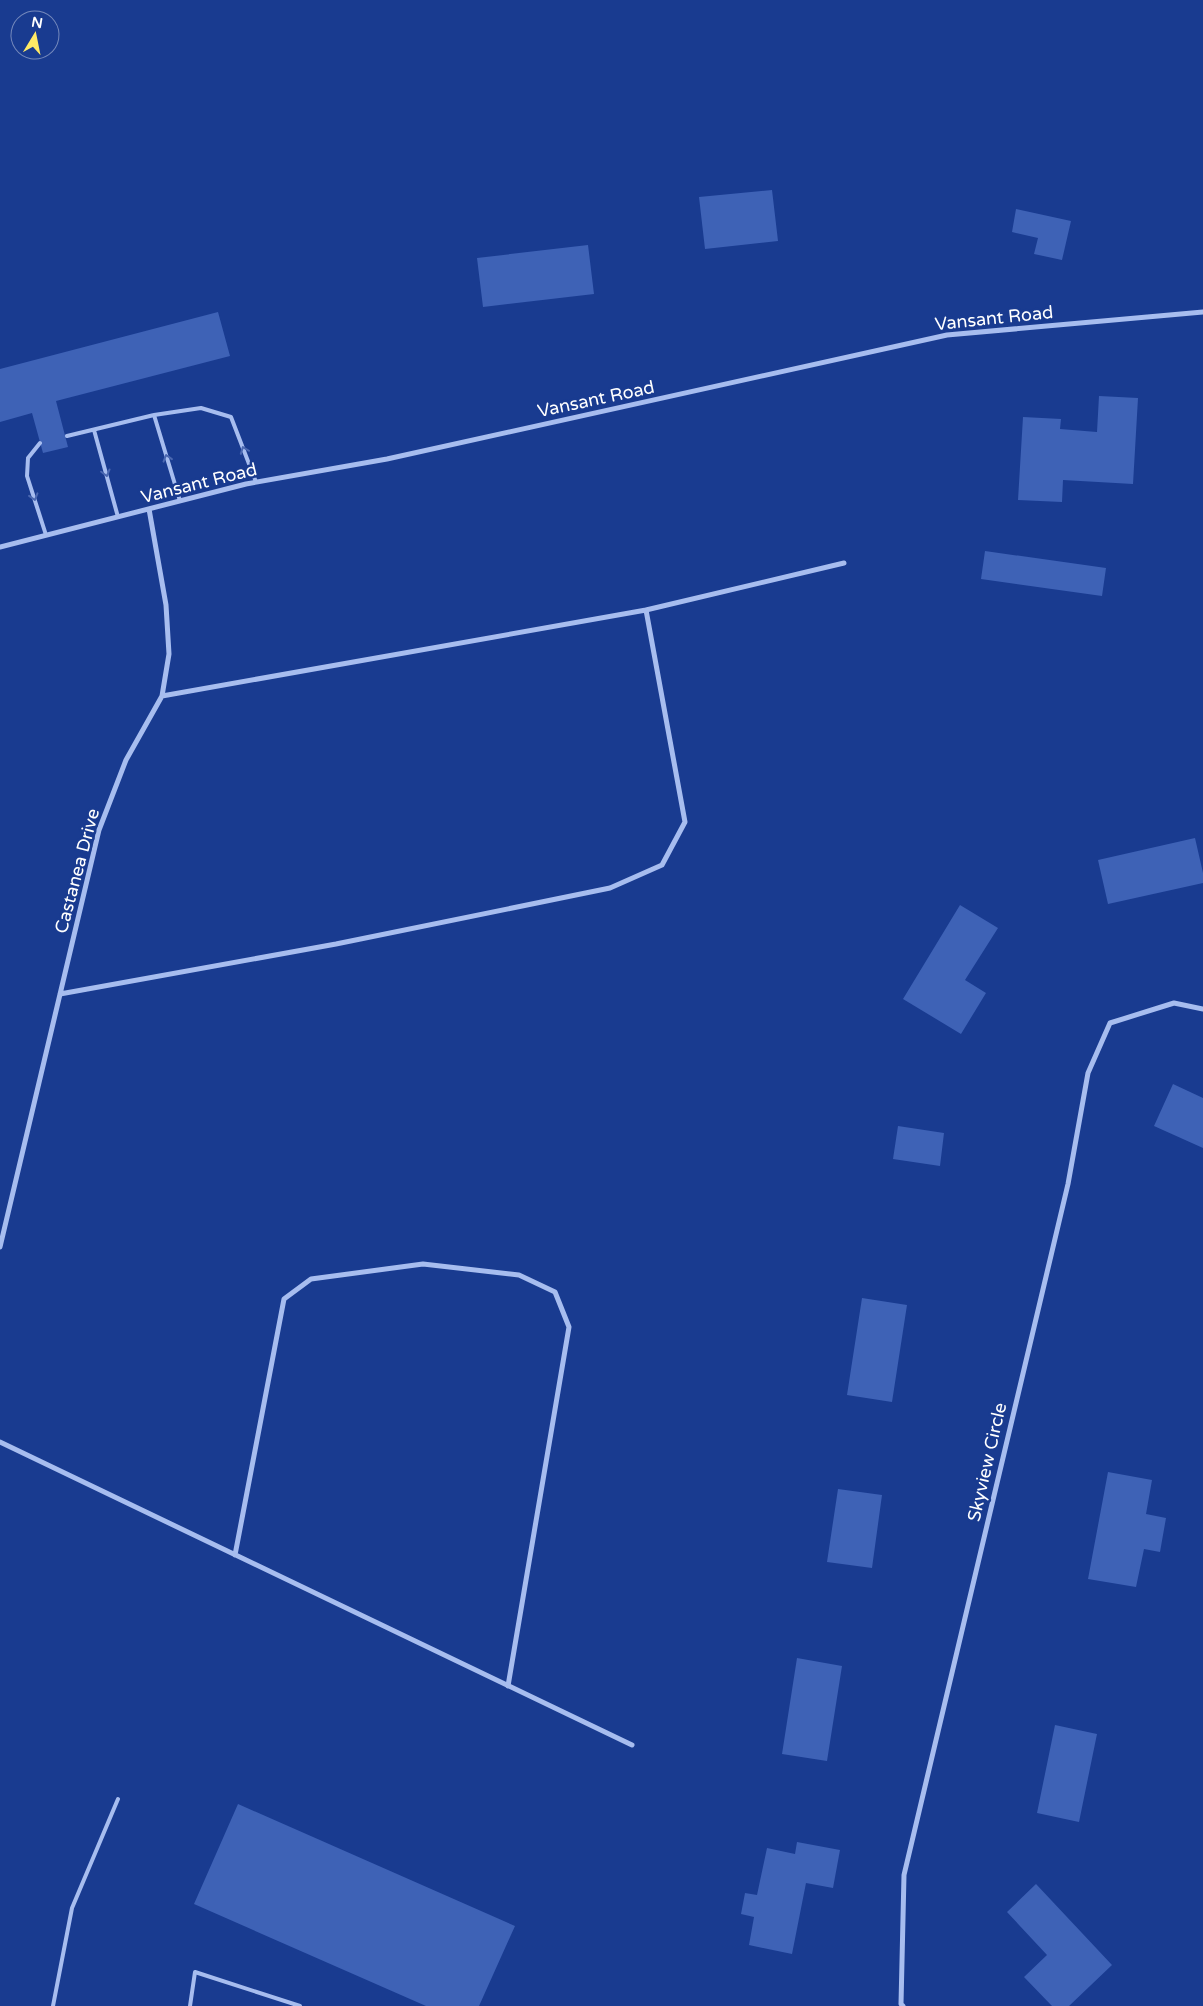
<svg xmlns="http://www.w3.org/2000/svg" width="1203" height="2006" font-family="'Varela Round',sans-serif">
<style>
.building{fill:#3e62b6}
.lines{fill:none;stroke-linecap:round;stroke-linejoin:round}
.lane{stroke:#a7bdef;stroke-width:4}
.street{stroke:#a7bdef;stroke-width:5}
.oneway{stroke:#4b68b1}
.labels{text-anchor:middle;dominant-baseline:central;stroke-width:5;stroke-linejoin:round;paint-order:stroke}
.street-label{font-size:18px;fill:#fff;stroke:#193b90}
</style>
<rect width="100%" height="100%" fill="#193b90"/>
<!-- building -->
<path class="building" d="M772 190 778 241 705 249 699 197Z
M1016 209 1071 221 1062 260 1034 254 1038 238 1012 232Z
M588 245 594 294 483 307 477 258Z
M218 312 230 356 56 401 68 447 43 453 32 413 0 422V369Z
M1099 396 1138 398 1133 484 1063 480 1062 502 1018 500 1023 417 1061 419 1060 429 1097 432Z
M985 551 1106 568 1102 596 981 579Z
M1195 838 1203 873V883L1108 904 1098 860Z
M960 905 998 928 965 980 986 993 961 1034 903 999Z
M1173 1084 1203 1098V1148L1154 1126Z
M898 1126 944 1133 940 1166 893 1159Z
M862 1298 907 1305 892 1402 847 1395Z
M1108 1472 1152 1480 1146 1514 1166 1518 1160 1552 1144 1549 1136 1587 1088 1579Z
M838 1489 882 1495 872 1568 827 1562Z
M797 1658 842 1666 827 1761 782 1754Z
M1055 1725 1097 1734 1079 1822 1037 1813Z
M238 1804 515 1926 479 2006H426L194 1904Z
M797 1842 840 1850 833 1888 806 1883 792 1954 749 1945 754 1917 741 1914 745 1893 757 1895 767 1848 795 1854Z
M1036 1884 1112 1965 1069 2006H1052L1024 1977 1047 1955 1007 1912Z"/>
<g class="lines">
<!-- lane -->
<path class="lane" d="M154 415 180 501
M94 430 118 517
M67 436 154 415 201 408 231 417 256 482
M40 443 28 458 27 476 46 535
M53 2006 72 1908 118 1799
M190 2006 195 1972 300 2006"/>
<!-- street -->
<path class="street" d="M0 547 246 484 387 459 947 335 1203 312
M646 610 844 563
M60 994 336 944 610 888 662 865 685 822 646 610 162 696
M0 1247 99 830 126 760 162 696 169 654 166 605 149 509
M0 1442 632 1745
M235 1555 284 1299 311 1279 423 1264 519 1275 555 1292 569 1327 508 1686
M903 2006 901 2004 904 1875 1068 1184 1088 1073 1110 1023 1174 1003 1203 1009"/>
</g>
<!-- one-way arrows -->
<defs><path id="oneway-chevron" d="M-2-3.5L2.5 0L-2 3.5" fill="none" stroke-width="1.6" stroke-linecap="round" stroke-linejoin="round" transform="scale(1.25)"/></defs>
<g class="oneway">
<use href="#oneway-chevron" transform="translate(244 450) rotate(-111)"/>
<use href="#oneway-chevron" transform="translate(167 458) rotate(-107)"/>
<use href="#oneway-chevron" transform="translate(106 473) rotate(75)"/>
<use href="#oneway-chevron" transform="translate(34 497) rotate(73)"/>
</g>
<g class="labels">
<!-- street labels -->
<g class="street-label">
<text transform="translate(994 318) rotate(-6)">Vansant Road</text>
<text transform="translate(596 399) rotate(-12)">Vansant Road</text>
<text transform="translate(199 483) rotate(-14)">Vansant Road</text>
<text transform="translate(77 871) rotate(-75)">Castanea Drive</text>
<text transform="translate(987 1462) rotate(-77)">Skyview Circle</text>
</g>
</g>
<!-- north arrow -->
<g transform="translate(35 35) rotate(10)"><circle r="24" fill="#193b90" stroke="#7589bc"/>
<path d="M0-4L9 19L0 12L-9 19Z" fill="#ffe965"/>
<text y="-8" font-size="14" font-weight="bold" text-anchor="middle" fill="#ffffff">N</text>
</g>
</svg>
